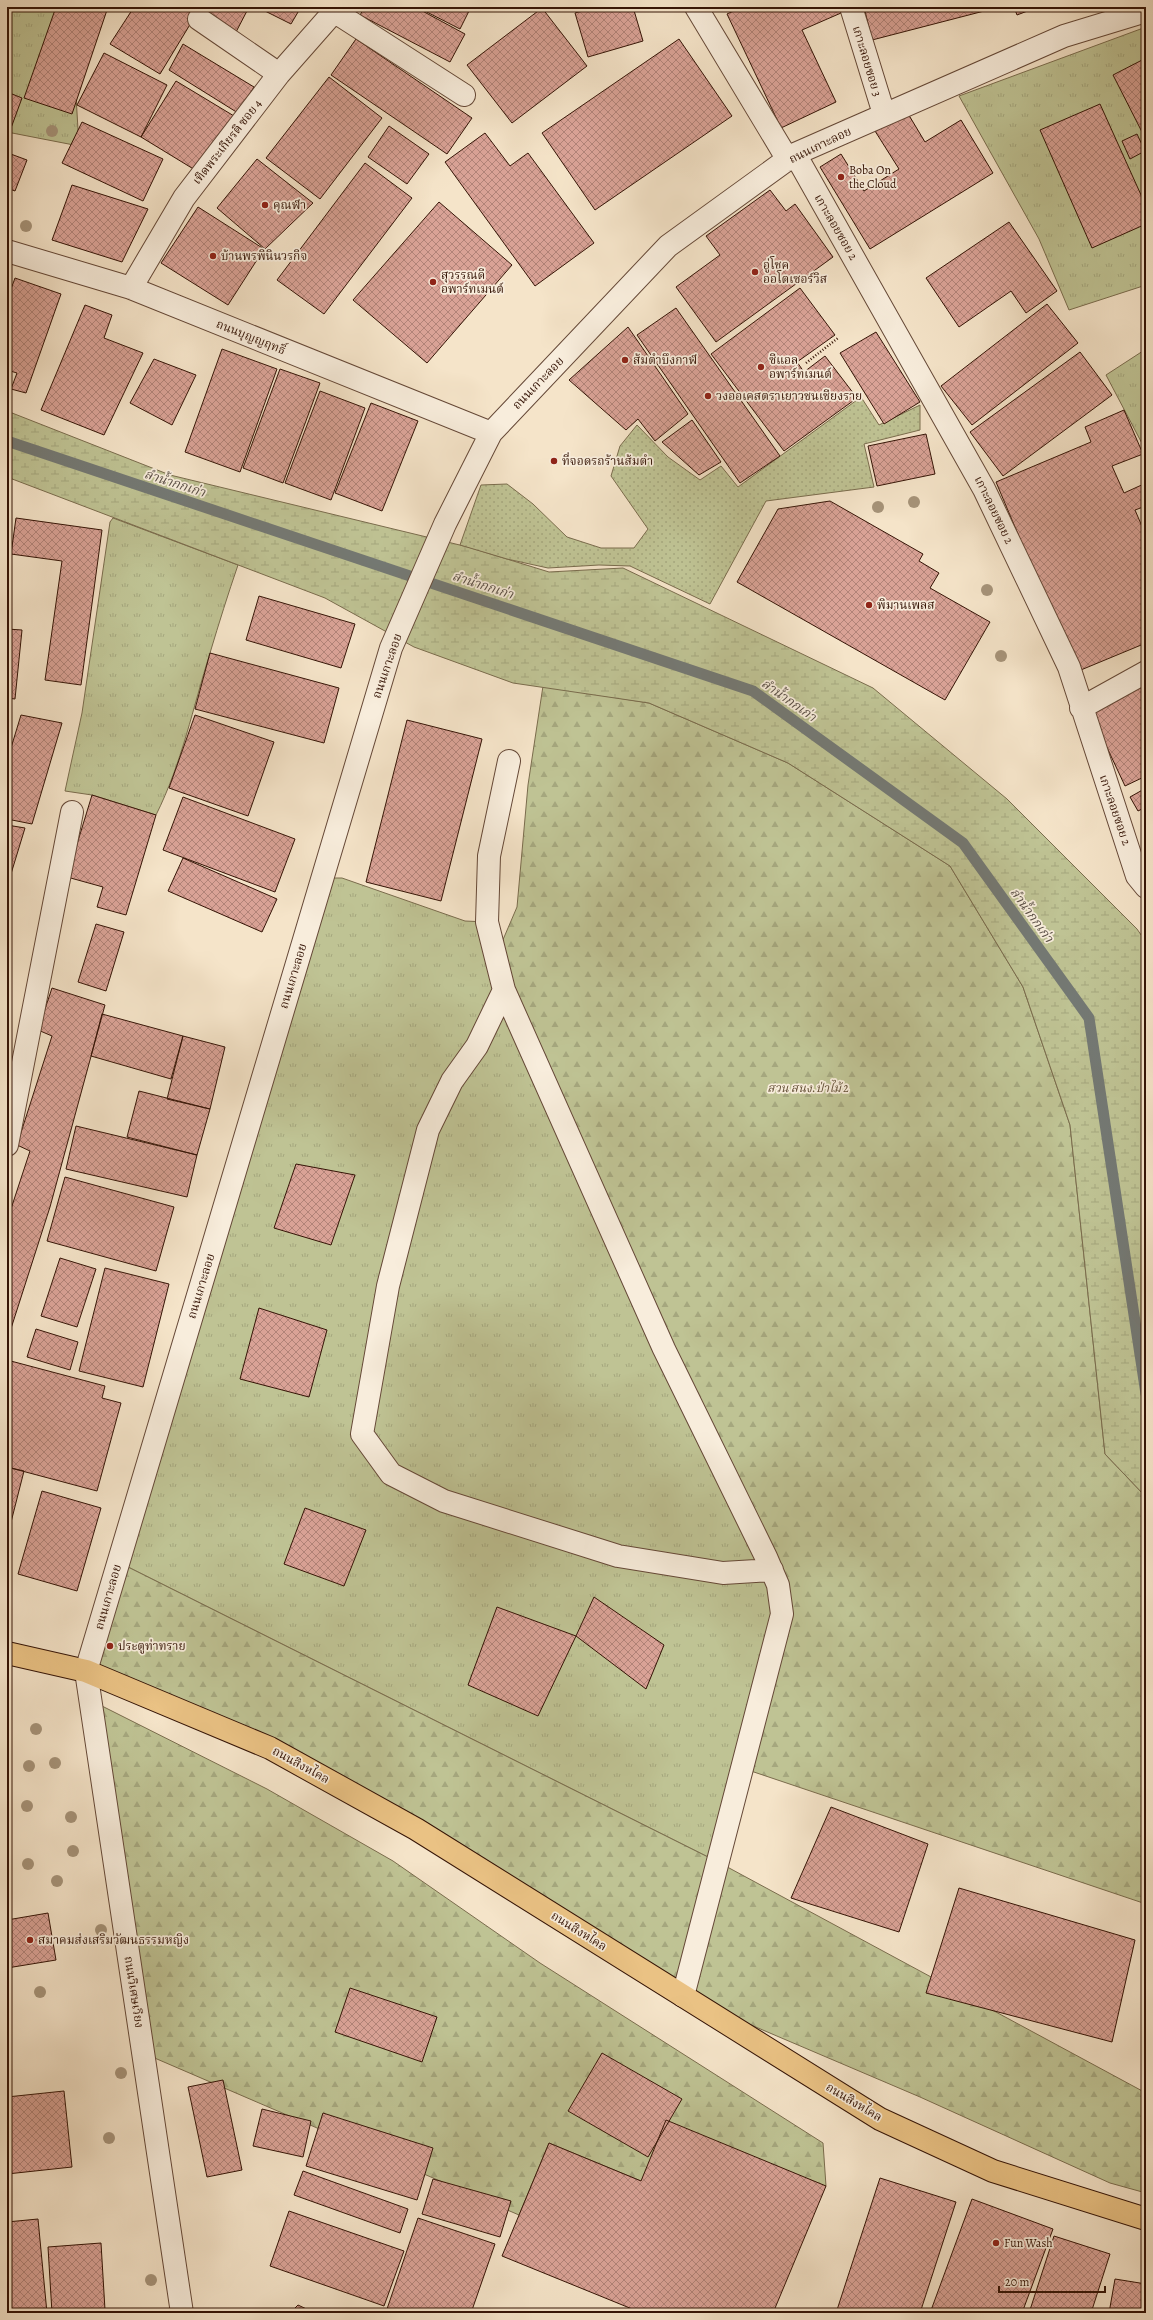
<svg xmlns="http://www.w3.org/2000/svg" width="1153" height="2320" font-family="Alegreya,'Noto Serif Thai',serif">
<style>
.grass{fill:url(#grass-tufts);stroke:#7a6c4d}
.forest{fill:url(#forest-firs);stroke:#7a6c4d}
.wetland{fill:url(#wetland-marsh);stroke:#7a6c4d}
.garden{fill:url(#garden-dots);stroke:#7a6c4d}
.lines{fill:none;stroke-linecap:round;stroke-linejoin:round}
.stream{stroke:#747974;stroke-width:11}
.building{fill:url(#building-cross-hatch);stroke:#351406}
.minor-casing{stroke:#654837;stroke-width:24}
.major-casing{stroke:#351406;stroke-width:24}
.path{stroke:#351406;stroke-width:2.5;stroke-dasharray:1 2;stroke-linecap:butt}
.minor{stroke:#f8eddc;stroke-width:22}
.major{stroke:#eac284;stroke-width:22}
.tree{fill:#a69379}
.poi-dot{fill:#8f2418;stroke:#f8eddc;stroke-width:1.5}
.labels{text-anchor:middle;dominant-baseline:central;stroke-width:3.5;stroke-linejoin:round;paint-order:stroke}
.street-label{font-size:12px;fill:#351406;stroke:#f8eddc}
.poi-label{font-size:12px;fill:#351406;stroke:#f8eddc;text-anchor:start}
.park-label{font-size:12px;font-style:italic;fill:#655138;stroke:#f8eddc}
.water-label{font-size:13px;font-style:italic;fill:#5a4f46;stroke:#f8eddc}
</style>
<defs>
<pattern id="grass-tufts" width="24" height="20" patternUnits="userSpaceOnUse"><rect width="24" height="20" fill="#bfc394"/><path d="M3 7l-1-3M5 7V3M7 7l1-3M15 17l-1-3M17 17v-4M19 17l1-3" fill="none" stroke="#a5a77e"/></pattern>
<pattern id="forest-firs" width="22" height="20" patternUnits="userSpaceOnUse"><rect width="22" height="20" fill="#bfc394"/><path d="M5 1l3.5 6h-7zM16 11l3.5 6h-7z" fill="#a5a77e"/></pattern>
<pattern id="wetland-marsh" width="20" height="14" patternUnits="userSpaceOnUse"><rect width="20" height="14" fill="#bfc394"/><path d="M1 5h8M5 5V1M11 12h8M15 12V8" fill="none" stroke="#a5a77e"/></pattern>
<pattern id="garden-dots" width="8" height="8" patternUnits="userSpaceOnUse"><rect width="8" height="8" fill="#bfc394"/><path d="M2 2h.1M6 6h.1" fill="none" stroke="#a5a77e" stroke-width="1.8" stroke-linecap="round"/></pattern>
<pattern id="building-cross-hatch" width="8" height="8" patternUnits="userSpaceOnUse"><rect width="8" height="8" fill="#d9a296"/><path d="M0 0l8 8M0 8l8-8" fill="none" stroke="#b18378"/></pattern>
</defs>
<rect width="100%" height="100%" fill="#f5e4c9"/>
<filter id="stains"><feTurbulence type="fractalNoise" baseFrequency=".005" numOctaves="4"/><feColorMatrix values="0 0 0 0 .2 0 0 0 0 .09 0 0 0 0 .02 0 0 0 .5 -.17"/></filter>
<radialGradient id="worn" r=".72"><stop offset=".6" stop-color="#630" stop-opacity="0"/><stop offset="1" stop-color="#630" stop-opacity=".3"/></radialGradient>
<!-- grass -->
<path class="grass" d="M7 7H77L72 29 79 146 7 132Z
M1146 27V285L1069 310 1039 239 959 96Z
M1146 349V451L1106 375Z
M113 518 238 565C228 594 219 623 210 653 193 707 182 763 156 815L92 795 65 791 82 713 110 522Z
M322 878H342L465 921 487 922 778 1585 718 1862 118 1562Z"/>
<!-- forest -->
<path class="forest" d="M543 686 649 703 788 763 950 866 1023 987 1070 1125 1105 1454 1146 1497V1904L742 1768 782 1614 496 956 517 907 528 785Z
M118 1562 718 1862 1146 2093V2193L1110 2183 920 2097 683 1996 270 1748 86 1671Z
M90 1700 267 1789 393 1861 540 1963 823 2143 826 2186 641 2181 549 2143 519 2215 143 2053Z"/>
<!-- wetland -->
<path class="wetland" d="M7 411 170 475 468 547 549 572 623 568 873 688 1007 799 1137 929 1146 942V1497L1105 1454 1070 1125 1023 987 950 866 788 763 649 703 513 683 414 647 325 598 7 477Z"/>
<!-- garden -->
<path class="garden" d="M861 397 879 425 920 405V430L864 444 874 487 766 501 710 604 630 566 599 565 548 568 507 559 460 545 481 485 507 484 533 504 567 537 601 548H634L648 529 611 476 620 446 637 425 668 457 700 480 721 466 738 487Z"/>
<g class="lines">
<!-- stream -->
<path class="stream" d="M7 441 753 691 963 843 1089 1018 1146 1394"/>
</g>
<!-- building -->
<path class="building" d="M56 7H108L72 114 24 98Z
M134 7H187L197 13 160 74 110 44Z
M205 7H249L235 34 201 16Z
M257 7H301L291 24Z
M365 7H415L465 34 450 62 360 15Z
M417 7H471L460 29Z
M596 7H633L643 41 588 57 575 13Z
M742 7H838L841 13 802 30 836 102 781 128 727 14Z
M864 7H987L988 10 872 40Z
M1014 7H1038L1017 15Z
M542 8 587 66 512 123 467 65Z
M356 39 472 118 447 154 331 75Z
M679 39 732 116 595 210 542 133Z
M183 44 254 87 238 113 169 70Z
M104 53 167 85 141 137 77 105Z
M1146 58V130L1142 132 1113 75Z
M329 77 382 118 320 199 266 158Z
M176 81 234 116 200 173 141 137Z
M7 92 22 98 7 139Z
M1100 104 1146 206V224L1092 248 1040 130Z
M907 112 925 142 961 120 993 173 870 249 820 167 841 154 864 191 899 169 875 131Z
M82 122 163 159 143 201 62 163Z
M389 126 429 154 407 184 368 157Z
M485 133 510 166 528 153 594 243 535 286 445 162Z
M1137 134 1145 151 1130 159 1122 141Z
M8 153 27 160 15 191 7 188Z
M257 159 313 203 265 249 217 208Z
M365 163 412 198 324 314 277 280Z
M72 185 148 209 122 262 52 240Z
M770 190 786 211 795 204 833 257 716 342 676 287 720 255 706 236Z
M439 202 512 265 427 363 353 300Z
M198 207 264 249 228 305 161 263Z
M1009 222 1057 291 1026 313 1011 291 959 327 926 278Z
M15 278 61 294 26 393 11 389 17 373 7 370V300Z
M800 288 835 335 797 362 804 372 825 356 857 398 784 451 711 354Z
M1047 304 1078 343 972 425 941 386Z
M85 305 112 315 104 338 143 353 104 435 41 410Z
M676 308 780 456 740 483 637 335Z
M628 327 688 414 655 441 638 419 626 430 569 380Z
M876 332 920 402 884 424 840 353Z
M222 349 277 369 240 472 185 452Z
M1080 352 1112 395 1003 476 970 432Z
M154 359 196 375 172 425 130 403Z
M280 369 320 383 283 483 243 468Z
M320 391 365 408 331 500 285 483Z
M371 403 418 421 382 511 335 493Z
M1124 410 1143 454 1112 466 1124 493 1146 483V506L1135 510 1144 531H1146V643L1076 672 996 482 1091 442 1085 427Z
M692 420 721 462 699 475 662 442Z
M926 434 935 474 877 486 868 446Z
M830 501 923 554 919 561 939 573 930 588 990 622 945 700 737 582 778 509Z
M16 518 102 530 81 685 45 680 62 561 11 554Z
M259 596 355 624 341 668 246 640Z
M7 629 22 630 15 699 7 698Z
M210 653 339 688 324 743 195 709Z
M1146 683V776L1125 786 1089 709Z
M21 715 62 723 32 824 7 819V761Z
M195 715 274 742 248 816 169 788Z
M407 720 482 739 441 901 366 882Z
M1146 788V807L1138 811 1130 797Z
M92 795 156 815 126 915 97 907 103 887 67 877Z
M183 797 295 839 275 892 163 850Z
M7 825 25 828 7 887Z
M183 858 277 899 262 932 168 891Z
M96 924 124 932 106 991 78 982Z
M52 988 105 1005 50 1207 7 1341V1221L30 1151 17 1145 52 1036 38 1030Z
M102 1014 183 1036 171 1079 91 1056Z
M183 1036 225 1047 210 1109 167 1099Z
M139 1091 210 1109 197 1155 127 1137Z
M76 1126 197 1155 187 1197 66 1169Z
M296 1164 355 1175 331 1245 274 1228Z
M65 1177 174 1207 156 1271 47 1241Z
M60 1258 96 1269 77 1327 41 1316Z
M105 1268 169 1284 143 1387 79 1371Z
M259 1308 327 1330 309 1397 240 1379Z
M36 1329 78 1342 70 1370 27 1357Z
M7 1360 105 1386 102 1398 121 1403 97 1491 7 1467Z
M7 1467 24 1471 7 1538Z
M42 1491 101 1508 77 1591 18 1574Z
M305 1508 366 1530 344 1586 284 1564Z
M594 1597 664 1645 646 1689 576 1636Z
M497 1607 576 1636 538 1716 468 1685Z
M831 1807 928 1844 899 1932 791 1898Z
M959 1888 1135 1940 1112 2042 926 1993Z
M48 1913 56 1960 7 1968V1920Z
M350 1988 437 2017 422 2062 335 2032Z
M602 2053 682 2099 648 2157 568 2111Z
M223 2080 242 2170 207 2177 188 2087Z
M64 2091 72 2167 7 2174V2097Z
M262 2109 311 2121 303 2157 253 2146Z
M323 2113 433 2148 417 2200 306 2166Z
M666 2120 826 2186 773 2313H642L502 2256 549 2143 641 2181Z
M303 2171 408 2209 400 2233 294 2195Z
M880 2178 956 2202 920 2313H836Z
M433 2179 511 2201 500 2237 422 2214Z
M972 2199 1053 2229 1022 2313H930Z
M289 2211 404 2251 384 2306 270 2266Z
M418 2218 495 2244 471 2313H399L387 2309Z
M38 2219 47 2313H7V2222Z
M1054 2236 1110 2254 1091 2313H1029Z
M101 2243 105 2310 52 2313 48 2247Z
M1115 2279 1146 2284V2313H1109Z
M298 2305 315 2313H290Z"/>
<g class="lines">
<!-- minor casing -->
<g class="minor-casing">
<path id="minor" d="M696 7 788 160
M851 7 884 114
M335 12 464 95
M199 19 279 74
M795 154 984 489 1069 667 1137 876 1146 887
M7 251 131 288 491 433
M131 288 184 198 279 74 338 7
M1081 708 1146 672
M509 761 489 856 487 922 504 990 664 1349 766 1557 778 1585 782 1614 683 1996
M504 990 477 1046 452 1081 428 1130 388 1286 362 1434 391 1474 444 1501 618 1556 723 1573 772 1570
M7 1145 72 812
M182 2313 86 1671 391 648 445 524 491 433 668 246 795 154 1064 36 1146 11"/>
</g>
<!-- major casing -->
<g class="major-casing">
<path id="major" d="M7 1653 86 1671 270 1748 416 1829 880 2119 993 2171 1146 2219"/>
</g>
<!-- path -->
<path class="path" d="M806 363 838 338"/>
<!-- minor -->
<use href="#minor" class="minor"/>
<!-- major -->
<use href="#major" class="major"/>
</g>
<!-- trees -->
<g class="tree">
<circle cx="52" cy="131" r="6"/>
<circle cx="26" cy="226" r="6"/>
<circle cx="914" cy="502" r="6"/>
<circle cx="878" cy="507" r="6"/>
<circle cx="987" cy="590" r="6"/>
<circle cx="1001" cy="656" r="6"/>
<circle cx="36" cy="1729" r="6"/>
<circle cx="55" cy="1763" r="6"/>
<circle cx="29" cy="1766" r="6"/>
<circle cx="27" cy="1806" r="6"/>
<circle cx="71" cy="1817" r="6"/>
<circle cx="73" cy="1851" r="6"/>
<circle cx="28" cy="1864" r="6"/>
<circle cx="57" cy="1881" r="6"/>
<circle cx="101" cy="1930" r="6"/>
<circle cx="40" cy="1992" r="6"/>
<circle cx="121" cy="2073" r="6"/>
<circle cx="109" cy="2138" r="6"/>
<circle cx="151" cy="2280" r="6"/>
</g>
<!-- markers -->
<g class="poi-dot">
<circle cx="841" cy="177" r="4"/>
<circle cx="265" cy="205" r="4"/>
<circle cx="213" cy="256" r="4"/>
<circle cx="755" cy="272" r="4"/>
<circle cx="433" cy="282" r="4"/>
<circle cx="625" cy="360" r="4"/>
<circle cx="761" cy="367" r="4"/>
<circle cx="708" cy="396" r="4"/>
<circle cx="554" cy="461" r="4"/>
<circle cx="869" cy="605" r="4"/>
<circle cx="110" cy="1646" r="4"/>
<circle cx="30" cy="1940" r="4"/>
<circle cx="996" cy="2243" r="4"/>
</g>
<g class="labels">
<!-- street labels -->
<g class="street-label">
<text transform="translate(867 61) rotate(73)">เกาะลอยซอย 3</text>
<text transform="translate(227 142) rotate(-52)">เทิดพระเกียรติ ซอย 4</text>
<text transform="translate(820 145) rotate(-26)">ถนนเกาะลอย</text>
<text transform="translate(836 227) rotate(60)">เกาะลอยซอย 2</text>
<text transform="translate(251 337) rotate(22)">ถนนบุญญฤทธิ์</text>
<text transform="translate(538 383) rotate(-46)">ถนนเกาะลอย</text>
<text transform="translate(994 510) rotate(64)">เกาะลอยซอย 2</text>
<text transform="translate(387 666) rotate(-71)">ถนนเกาะลอย</text>
<text transform="translate(1115 810) rotate(71)">เกาะลอยซอย 2</text>
<text transform="translate(293 976) rotate(-73)">ถนนเกาะลอย</text>
<text transform="translate(201 1286) rotate(-73)">ถนนเกาะลอย</text>
<text transform="translate(108 1597) rotate(-74)">ถนนเกาะลอย</text>
<text transform="translate(301 1765) rotate(29)">ถนนสิงหไคล</text>
<text transform="translate(579 1931) rotate(32)">ถนนสิงหไคล</text>
<text transform="translate(134 1992) rotate(81)">ถนนวิเศษเวียง</text>
<text transform="translate(854 2102) rotate(31)">ถนนสิงหไคล</text>
</g>
<!-- poi labels -->
<g class="poi-label">
<text x="849" y="170">Boba On<tspan x="849" dy="14">the Cloud</tspan></text>
<text x="273" y="205">คุณฬา</text>
<text x="221" y="256">บ้านพรพินินวรกิจ</text>
<text x="763" y="265">อู่โชค<tspan x="763" dy="14">ออโตเซอร์วิส</tspan></text>
<text x="441" y="275">สุวรรณดี<tspan x="441" dy="14">อพาร์ทเมนต์</tspan></text>
<text x="633" y="360">ส้มตำบึงกาฬ</text>
<text x="769" y="360">ซีแอล<tspan x="769" dy="14">อพาร์ทเมนต์</tspan></text>
<text x="716" y="396">วงออเคสตราเยาวชนเชียงราย</text>
<text x="562" y="461">ที่จอดรถร้านส้มตำ</text>
<text x="877" y="605">พิมานเพลส</text>
<text x="118" y="1646">ประตูท่าทราย</text>
<text x="38" y="1940">สมาคมส่งเสริมวัฒนธรรมหญิง</text>
<text x="1004" y="2243">Fun Wash</text>
</g>
<!-- park labels -->
<g class="park-label">
<text x="808" y="1088">สวน สนง.ป่าไม้ 2</text>
</g>
<!-- water labels -->
<g class="water-label">
<text transform="translate(175 483) rotate(18)">ลำน้ำกกเก่า</text>
<text transform="translate(483 585) rotate(18)">ลำน้ำกกเก่า</text>
<text transform="translate(789 700) rotate(35)">ลำน้ำกกเก่า</text>
<text transform="translate(1032 915) rotate(54)">ลำน้ำกกเก่า</text>
</g>
</g>
<!-- margin -->
<rect width="1153" height="2320" fill="none" stroke="#f5e4c9" stroke-width="24"/>
<rect x="8" y="8" width="1137" height="2304" fill="none" stroke="#351406" stroke-width="2"/>
<rect x="12" y="12" width="1129" height="2296" fill="none" stroke="#351406"/>
<!-- scale -->
<path d="M999 2286v6h106v-6" fill="none" stroke="#351406" stroke-width="2"/>
<text x="1005" y="2286" font-size="12" fill="#351406" stroke="#f8eddc" stroke-width="3" paint-order="stroke">20 m</text>
<rect width="100%" height="100%" filter="url(#stains)"/>
<rect width="100%" height="100%" fill="url(#worn)"/>
</svg>
